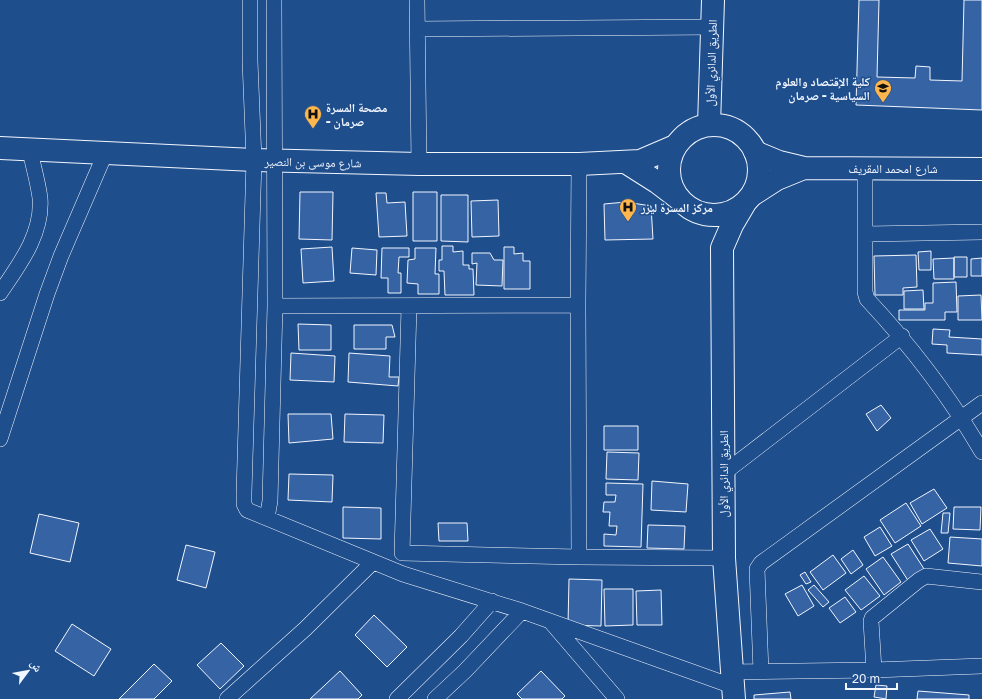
<svg xmlns="http://www.w3.org/2000/svg" width="982" height="699" font-family="'Golos Text','Noto Naskh Arabic',sans-serif">
<style>
.building{fill:#3563a3;stroke:#f2f6ff}
.lines{fill:none;stroke-linecap:round;stroke-linejoin:round}
.street-casing{stroke:#f2f6ff;stroke-width:16}
.secondary-casing{stroke:#f2f6ff;stroke-width:24}
.primary-casing{stroke:#f2f6ff;stroke-width:24}
.street{stroke:#1f4e8c;stroke-width:15}
.secondary{stroke:#1f4e8c;stroke-width:22}
.primary{stroke:#1f4e8c;stroke-width:22}
.labels{text-anchor:middle;dominant-baseline:central;stroke-width:3;stroke-linejoin:round;paint-order:stroke}
.street-label{font-size:12px;fill:#f2f6ff;stroke:#1f4e8c}
.poi-label{font-size:12px;font-weight:bold;fill:#f2f6ff;stroke:#1f4e8c;text-anchor:start}
</style>
<rect width="100%" height="100%" fill="#1f4e8c"/>
<!-- building -->
<path class="building" d="M859 0H879L877 77 915 78 916 66 930 67V80L962 81 964 0H982V110L856 105Z
M300 192H333L332 240 299 239Z
M413 192H437V241H413Z
M376 193H386L387 203 405 202 407 236 379 237Z
M441 195H468V242L441 241Z
M498 200 499 236 472 237 471 201Z
M626 202 651 206 653 239 605 240 604 204Z
M442 246H453V252L463 251V265H469V269H473L474 295H445L444 271H439V260H442Z
M332 247 334 281 303 283 301 249Z
M504 247H514V254L523 253V261H530V289H504Z
M352 248 377 250 376 275 350 273Z
M382 248H409V257H399L398 273H401V293H388V278H381Z
M415 248H436L435 274H439V294H418V284L407 283 408 260 415 259Z
M931 251V270H919L918 252Z
M472 253H490L494 260H503L502 286 476 285 477 263 472 264Z
M916 255 917 287 903 288V295H875L874 256Z
M954 257H967V277H954Z
M954 258V279H934L933 259Z
M982 258V276H971V259Z
M956 282 957 312H945V320H899V310H925V303H933V283Z
M923 290 924 309H904V291Z
M981 295 982 320H958V296Z
M298 324 331 325V350H299Z
M354 325H392L395 337H386V349H354Z
M933 329 950 330 949 337 982 339V355L947 353V345L932 344Z
M291 353 335 356 334 382 290 380Z
M349 353 390 356 389 377H399L398 386 348 382Z
M881 405 891 418 877 431 866 414Z
M288 414H331L333 439 289 443Z
M345 414 384 415 383 443 344 442Z
M604 426H638V450H604Z
M607 452 639 453 638 480 606 479Z
M289 474 333 475 332 502 288 500Z
M652 481 688 484 686 512 651 510Z
M606 483 643 484 641 547 604 546V534L616 535 617 526H609L610 512H603L604 502H615L616 495H606Z
M934 489 947 508 922 524 910 503Z
M906 503 921 526 895 543 880 520Z
M343 507 381 508V539L343 538Z
M954 507H981L980 530 953 529Z
M943 513H950L948 533H941Z
M39 514 79 523 70 562 30 553Z
M438 523H467L468 541H439Z
M648 525 685 526 684 549 647 548Z
M880 527 892 546 875 556 864 537Z
M930 529 943 549 924 561 911 540Z
M950 537 982 539V566L948 563Z
M908 544 926 572 909 582 891 554Z
M186 545 215 552 206 588 177 580Z
M853 550 863 565 851 574 841 559Z
M833 555 846 573 823 590 810 572Z
M883 557 901 582 884 595 866 569Z
M805 572 811 582 806 584 800 575Z
M864 576 880 596 861 610 845 590Z
M569 579 602 580 601 626 568 625Z
M802 585 814 606 798 616 785 594Z
M814 585 829 602 823 607 808 590Z
M604 589H633V625L605 626Z
M661 590 662 625H637L636 591Z
M845 597 856 612 840 623 829 608Z
M374 615 407 647 387 667 355 635Z
M72 624 111 649 94 676 55 651Z
M221 643 244 666 220 689 197 665Z
M154 664 172 681 154 699H119Z
M340 671 362 695 358 699H310Z
M541 671 565 696 562 699H522L517 694Z
M876 685 887 686 886 699 874 697Z
M918 691 969 695V699H917Z
M790 692 791 699H754V695Z"/>
<g class="lines">
<!-- street casing -->
<g class="street-casing">
<path id="street" d="M250 0V61L254 160 244 493V504L247 510 403 574 522 611 732 686
M417 0 419 164
M417 29 713 27
M865 168V292L867 299C911 346 950 397 982 452
M866 234 982 232
M0 293C19 265 43 234 40 198 38 182 33 166 30 150
M275 306 578 305
M409 307 402 553 579 557 724 558
M0 439 47 294 61 256 105 154
M724 473 902 336
M267 518 270 501 275 306 274 0
M579 557 578 305 579 164
M551 622 617 699
M874 670 871 621 872 618 919 580 926 576 982 582
M731 672 874 670 982 666
M761 672 757 569 761 563 982 403
M227 699 305 629 373 562
M397 699 461 636 492 601
M435 699 465 671 522 611"/>
</g>
<!-- secondary casing -->
<g class="secondary-casing">
<path id="secondary" d="M0 148 254 160 419 164H579L640 161 675 146
M755 152 779 162 804 168 982 169
M627 163 657 182 678 198
M752 195 777 179 804 168"/>
</g>
<!-- primary casing -->
<g class="primary-casing">
<path id="primary" d="M709 125 713 0
M669 170a45 45 0 1 1 90 0a45 45 0 1 1-90 0Z
M734 699 724 558 722 248 732 225 745 203"/>
</g>
<!-- street -->
<use href="#street" class="street"/>
<!-- secondary -->
<use href="#secondary" class="secondary"/>
<!-- primary -->
<use href="#primary" class="primary"/>
</g>
<!-- icons -->
<defs>
<g id="university-pin" transform="scale(0.9)"><path d="M0 17L-7.5 6A9.5 9.5 0 1 1 7.5 6Z" fill="#ffb74d" stroke="#1f4e8c"/><path d="M0-5L7-2L0 1L-7-2ZM-4 1L0 2.5L4 1V4Q0 6-4 4Z" fill="#111"/></g>
<g id="hospital-pin" transform="scale(0.9)"><path d="M0 17L-7.5 6A9.5 9.5 0 1 1 7.5 6Z" fill="#ffb74d" stroke="#1f4e8c"/><path d="M-5-5h3v3.5h4V-5h3V5h-3V1.5h-4V5h-3Z" fill="#111"/></g>
</defs>
<g fill-rule="evenodd">
<use href="#university-pin" x="883" y="88"/>
<use href="#hospital-pin" x="313" y="114"/>
<use href="#hospital-pin" x="628" y="207"/>
</g>
<g class="labels">
<!-- street labels -->
<g class="street-label">
<text transform="translate(711 63) rotate(-88)">الطريق الدائري الأول</text>
<text transform="translate(313 162) rotate(1)">شارع موسى بن النصير</text>
<text x="893" y="168">شارع امحمد المقريف</text>
<text transform="translate(723 474) rotate(-90)">الطريق الدائري الأول</text>
</g>
<!-- poi labels -->
<g class="poi-label">
<text x="870" y="81" text-anchor="end">كلية الإقتصاد والعلوم<tspan x="870" dy="14">السياسية - صرمان</tspan></text>
<text x="326" y="107">مصحة المسرة<tspan x="326" dy="14">- صرمان</tspan></text>
<text x="641" y="207">مركز المسرة ليزر</text>
</g>
</g>
<!-- north arrow -->
<g transform="translate(28 671) rotate(58)" stroke="#1f4e8c" stroke-width="3" paint-order="stroke">
<path d="M0-3L7 15L0 10L-7 15Z" fill="#f2f6ff"/>
<text y="-6" font-size="11" font-weight="bold" text-anchor="middle" fill="#f2f6ff">ش</text>
</g>
<!-- scale -->
<path d="M846 683v6h51v-6" fill="none" stroke="#f2f6ff" stroke-width="2"/>
<text x="852" y="683" font-size="12" fill="#f2f6ff" stroke="#1f4e8c" stroke-width="3" paint-order="stroke">20 m</text>
</svg>
